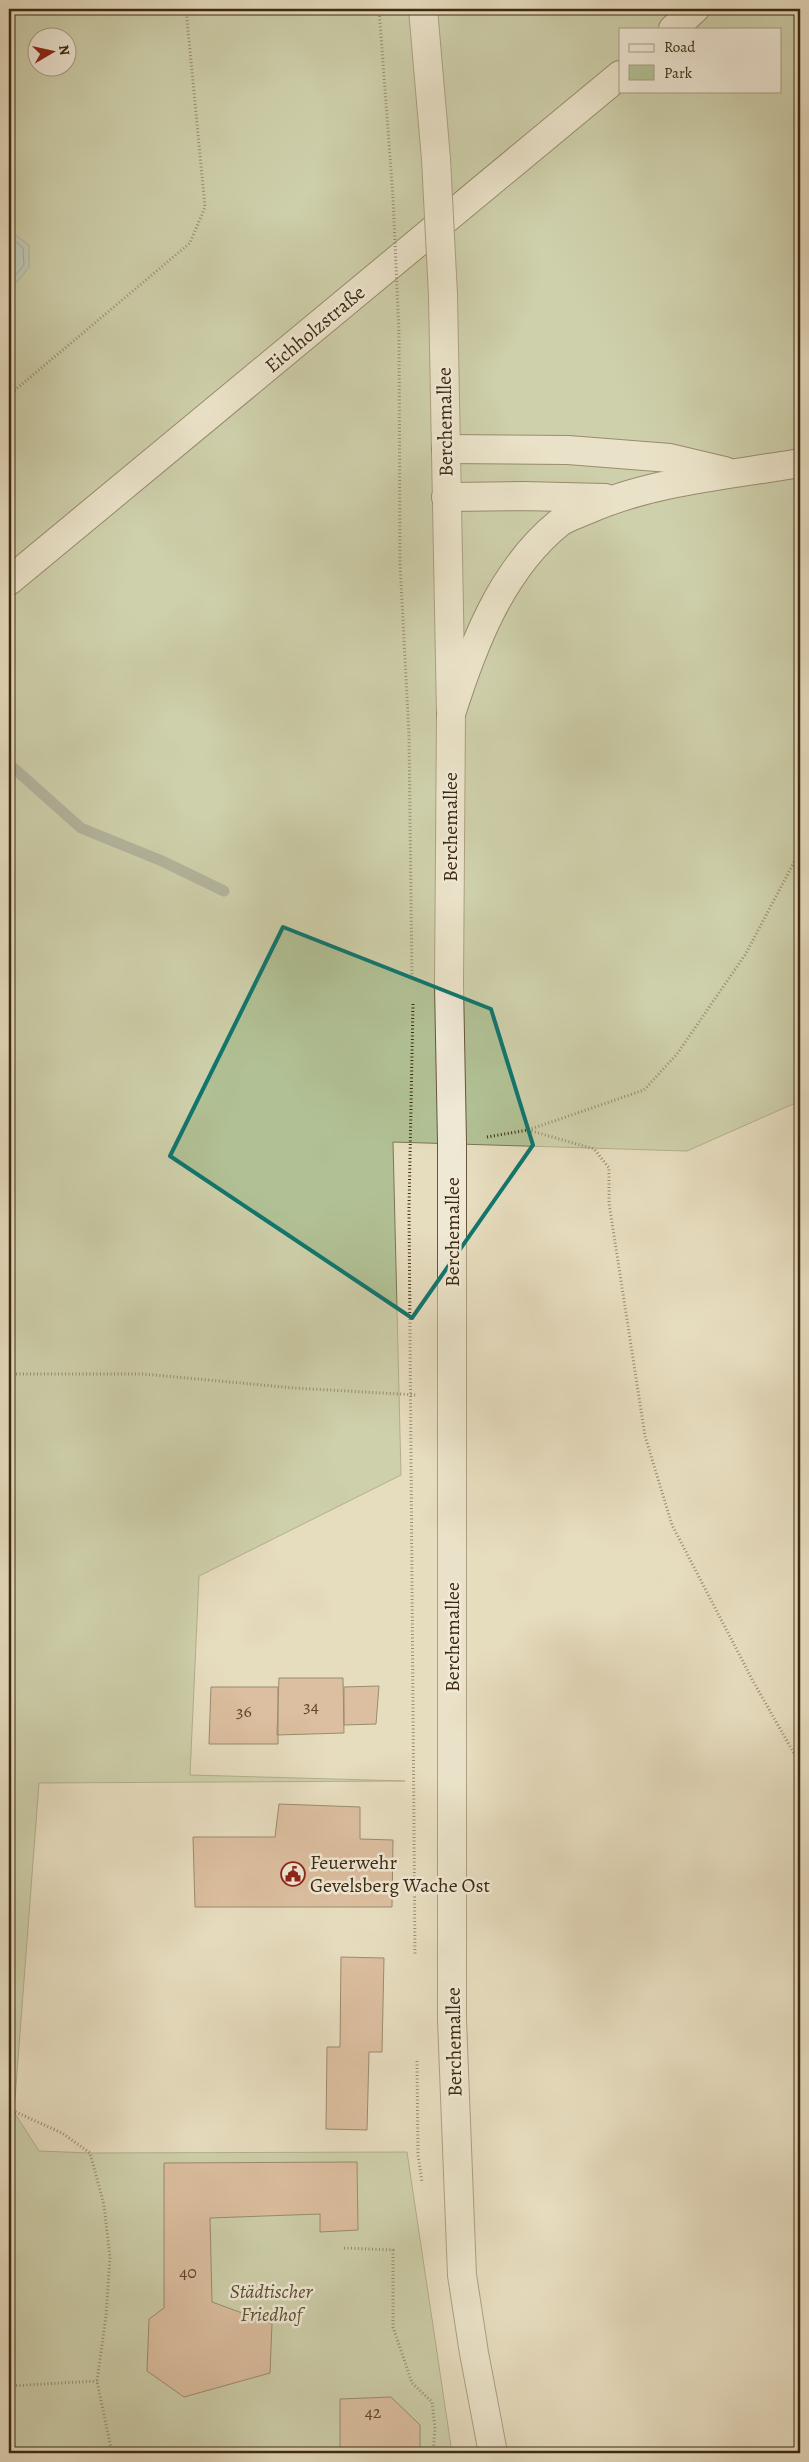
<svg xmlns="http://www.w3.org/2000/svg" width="809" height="2462" font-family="Alegreya,serif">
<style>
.green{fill:#b1c195;stroke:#777652;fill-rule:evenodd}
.water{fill:#97bab6;stroke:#738074}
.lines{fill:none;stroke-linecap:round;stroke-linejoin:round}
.shore{stroke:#6a7263;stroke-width:1}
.stream{stroke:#738074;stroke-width:11}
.building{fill:#d19b7c;stroke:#3d2a10}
.tertiary-casing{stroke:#67563c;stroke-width:30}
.secondary-casing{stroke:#3d2a10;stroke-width:30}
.path{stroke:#3d2a10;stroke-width:3;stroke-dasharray:1 2.5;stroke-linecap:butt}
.tertiary{stroke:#efe8d5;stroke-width:28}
.secondary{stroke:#efe8d5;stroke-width:28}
.tertiary-bridge-casing{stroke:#67563c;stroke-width:30;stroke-linecap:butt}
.path-bridge{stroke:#3d2a10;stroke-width:3;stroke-dasharray:1 2.5;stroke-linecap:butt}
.tertiary-bridge{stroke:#efe8d5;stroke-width:28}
.marked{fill:none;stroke:#0f766e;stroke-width:4;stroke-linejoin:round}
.labels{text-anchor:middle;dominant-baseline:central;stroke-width:5;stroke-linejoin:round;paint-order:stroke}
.number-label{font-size:18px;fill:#62462b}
.street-label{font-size:20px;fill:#3d2a10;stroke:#efe8d5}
.poi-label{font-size:20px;fill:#3d2a10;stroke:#efe8d5;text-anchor:start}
.park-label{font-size:20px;font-style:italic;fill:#5a5031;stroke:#efe8d5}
</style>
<rect width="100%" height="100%" fill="#e6dcbe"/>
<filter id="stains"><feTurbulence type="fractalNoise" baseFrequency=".004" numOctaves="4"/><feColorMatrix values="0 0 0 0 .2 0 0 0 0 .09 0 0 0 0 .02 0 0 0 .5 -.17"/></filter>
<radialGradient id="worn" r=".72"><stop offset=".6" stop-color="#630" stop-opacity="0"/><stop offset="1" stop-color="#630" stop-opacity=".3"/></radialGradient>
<!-- green -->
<path class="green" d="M9 9H800V1101L687 1151 393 1142 401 1475 199 1576 190 1775 405 1781 39 1783 14 2112 39 2151 90 2153 407 2152 452 2453H9ZM620 29H780V91H620ZM38 38H68V68H38Z"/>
<!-- water -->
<path class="water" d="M9 234 17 236 29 245V267L17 282 9 283Z"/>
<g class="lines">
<!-- shore -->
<path class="shore" d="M9 240 15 241 23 248 24 265 14 277 9 278"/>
<!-- stream -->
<path class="stream" d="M9 14 12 9
M9 764 81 828 162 861 224 891"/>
</g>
<!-- building -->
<path class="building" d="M279 1678H343L344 1733 277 1735Z
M379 1686 376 1724 344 1725V1687Z
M211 1687H278V1744H209Z
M279 1804 360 1807V1839L393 1840 392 1907H195L193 1837H275Z
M341 1957 384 1958 382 2052H369L367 2130 326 2129 327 2047H340Z
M357 2162 358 2230 320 2232V2214L210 2218 212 2302 272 2324 270 2373 184 2397 147 2371 149 2319 164 2308V2163Z
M391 2397 420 2425V2453L340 2452V2399Z"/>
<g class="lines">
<!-- tertiary casing -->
<g class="tertiary-casing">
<path id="tertiary" d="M423 9 436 159
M443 295 451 714 449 984 452 1142V2020L462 2275 474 2353 493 2453"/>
</g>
<!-- secondary casing -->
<g class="secondary-casing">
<path id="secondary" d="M673 29 695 9
M446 449 568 450 670 458 725 471
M446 497 523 496 605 498
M9 581 620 75
M451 714C473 645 501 570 559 523 567 517 578 514 587 510 652 481 730 475 800 463"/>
</g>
<!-- path -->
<path class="path" d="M379 9 393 197
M399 333 400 563 409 735 412 980
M9 395 190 243 205 207 186 9
M413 1004 409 1208 415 1955
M528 1130 594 1149 609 1168V1203L645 1436 672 1525 753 1681 800 1764
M487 1137 528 1130 644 1090 677 1054 745 955 800 851
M9 1374H144L294 1388 417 1395
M417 2061 418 2155 422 2182
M9 2109 62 2133 90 2153 104 2205 110 2257 106 2316 97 2381 112 2453
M344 2248 393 2250V2327L412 2383 432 2402 435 2429 433 2453
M9 2386 97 2381"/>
<!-- tertiary -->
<use href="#tertiary" class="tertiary"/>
<!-- secondary -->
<use href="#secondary" class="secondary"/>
<!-- tertiary-bridge casing -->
<g class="tertiary-bridge-casing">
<path id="tertiary-bridge" d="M436 159 443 295"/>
</g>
<!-- path-bridge -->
<path class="path-bridge" d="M393 197 399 333"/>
<!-- tertiary-bridge -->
<use href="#tertiary-bridge" class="tertiary-bridge"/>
</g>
<!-- marked area -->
<path d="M0 0H809V2462H0ZM283 927 491 1009 533 1145 412 1318 170 1156Z" fill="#e6dcbe" fill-opacity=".55" fill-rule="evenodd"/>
<path class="marked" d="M283 927 491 1009 533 1145 412 1318 170 1156Z"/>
<!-- icons -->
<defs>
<g id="civic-ring" transform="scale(1.25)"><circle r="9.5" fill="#efe8d5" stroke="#8f2418" stroke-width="1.5"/><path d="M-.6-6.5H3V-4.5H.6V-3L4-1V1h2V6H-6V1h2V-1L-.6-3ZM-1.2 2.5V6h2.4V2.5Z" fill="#8f2418"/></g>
</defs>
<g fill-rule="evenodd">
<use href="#civic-ring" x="293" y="1874"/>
</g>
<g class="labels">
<!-- number labels -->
<g class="number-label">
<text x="311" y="1706">34</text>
<text x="244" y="1711">36</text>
<text x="188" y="2272">40</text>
<text x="373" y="2412">42</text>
</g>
<!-- street labels -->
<g class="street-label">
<text transform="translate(315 329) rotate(-40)">Eichholzstraße</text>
<text transform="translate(445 422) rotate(-91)">Berchemallee</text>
<text transform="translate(450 827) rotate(-90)">Berchemallee</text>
<text transform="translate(452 1232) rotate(-90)">Berchemallee</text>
<text transform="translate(452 1637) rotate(-90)">Berchemallee</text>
<text transform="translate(454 2042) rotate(-91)">Berchemallee</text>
</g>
<!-- poi labels -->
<g class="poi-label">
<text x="310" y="1862">Feuerwehr<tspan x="310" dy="23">Gevelsberg Wache Ost</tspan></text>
</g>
<!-- park labels -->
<g class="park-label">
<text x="271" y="2291">Städtischer<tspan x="271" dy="23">Friedhof</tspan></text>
</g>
</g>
<!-- margin -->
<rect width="809" height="2462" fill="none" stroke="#e6dcbe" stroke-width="30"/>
<rect x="10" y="10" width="789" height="2442" fill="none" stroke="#3d2a10" stroke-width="2.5"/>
<rect x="15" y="15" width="779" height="2432" fill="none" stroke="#3d2a10"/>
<!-- legend -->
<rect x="619" y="28" width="162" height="65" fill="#efe8d5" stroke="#a89c86"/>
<rect x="629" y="44" width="25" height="8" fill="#efe8d5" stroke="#a89c86"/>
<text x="664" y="52" font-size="15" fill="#3d2a10">Road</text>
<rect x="629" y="65" width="25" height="15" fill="#b1c195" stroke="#a89c86"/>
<text x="664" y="78" font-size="15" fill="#3d2a10">Park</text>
<!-- north arrow -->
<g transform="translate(52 52) rotate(81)"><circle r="24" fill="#efe8d5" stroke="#a89c86"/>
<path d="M0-4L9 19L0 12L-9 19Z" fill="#8f2418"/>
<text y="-8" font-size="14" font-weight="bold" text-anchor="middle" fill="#3d2a10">N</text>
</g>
<rect width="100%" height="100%" filter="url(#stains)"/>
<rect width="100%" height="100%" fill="url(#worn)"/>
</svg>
